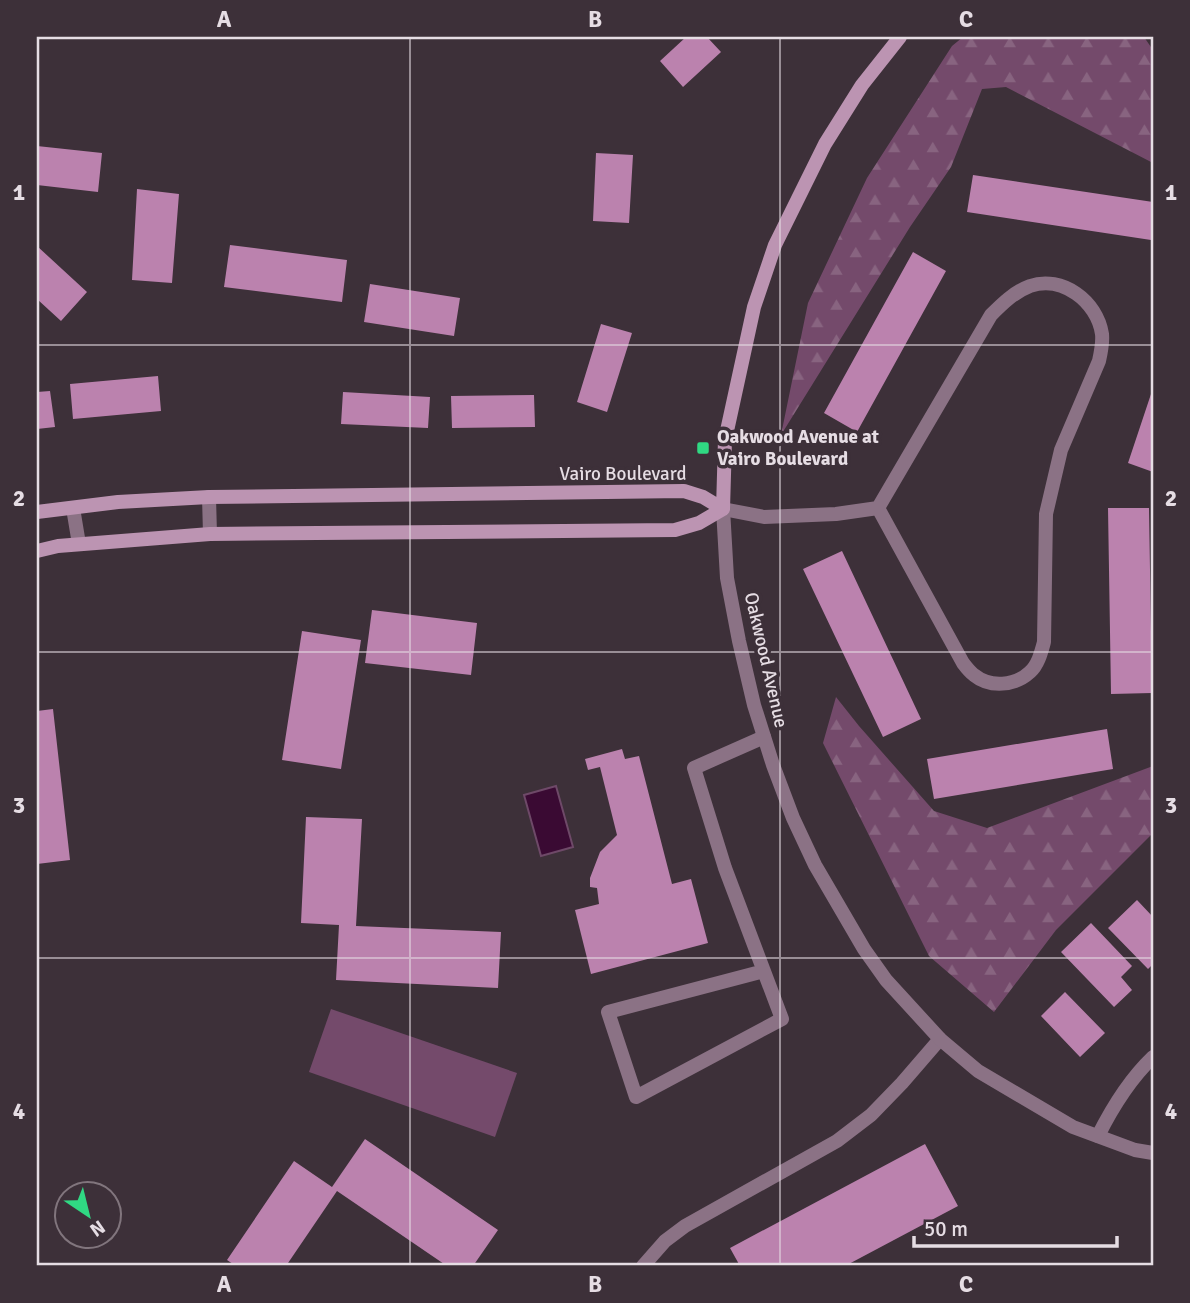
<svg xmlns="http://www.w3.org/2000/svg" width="1190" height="1303" font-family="Signika,sans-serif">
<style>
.grass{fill:#744a6b}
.forest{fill:url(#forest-firs)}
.water{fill:#3a0a33;stroke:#6e4968;stroke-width:2}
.building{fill:#bb82ae}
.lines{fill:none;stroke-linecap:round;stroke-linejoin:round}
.lane{stroke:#8b7285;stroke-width:14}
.street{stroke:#8b7285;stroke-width:14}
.secondary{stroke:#bc94b2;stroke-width:14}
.grid{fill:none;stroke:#e6dde4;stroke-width:2;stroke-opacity:0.55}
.poi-dot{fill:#30d883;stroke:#3d3039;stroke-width:2.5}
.labels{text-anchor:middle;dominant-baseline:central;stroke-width:7;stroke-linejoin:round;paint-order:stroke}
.poi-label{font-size:19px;font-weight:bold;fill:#e6dde4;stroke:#3d3039;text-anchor:start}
.street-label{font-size:19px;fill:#e6dde4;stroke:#3d3039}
.neatline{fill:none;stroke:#e6dde4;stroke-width:2.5}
.grid-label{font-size:23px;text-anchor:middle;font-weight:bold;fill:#e6dde4}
</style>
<defs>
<pattern id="forest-firs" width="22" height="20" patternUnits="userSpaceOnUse" patternTransform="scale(1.75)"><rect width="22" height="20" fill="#744a6b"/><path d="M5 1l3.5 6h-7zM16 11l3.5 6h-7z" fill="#886480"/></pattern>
</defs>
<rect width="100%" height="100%" fill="#3d3039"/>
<!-- grass -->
<path class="grass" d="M331 1009 517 1073 495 1137 309 1072Z"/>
<!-- forest -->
<path class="forest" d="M963 37H1144L1153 50V163L1006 87 982 89 951 167 910 227 781 435 808 303 867 178 952 46Z
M836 697 859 726 934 811 987 828 1153 766V833L1056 930 994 1012 929 956 823 743Z"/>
<!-- water -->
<path class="water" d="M556 786 573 847 541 856 524 795Z"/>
<!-- building -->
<path class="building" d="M686 37H707L721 52 683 87 660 61Z
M37 146 102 153 98 192 37 185Z
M596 153 633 155 629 223 593 221Z
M973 175 1153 202V228L1151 240 967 212Z
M137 189 179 194 172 283 132 280Z
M230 245 347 260 342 302 224 287Z
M37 246 87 292 61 321 37 299Z
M913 252 946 271 857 432 824 413Z
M370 284 460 298 454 336 364 322Z
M601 324 632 333 607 412 577 402Z
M158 376 161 411 73 419 70 384Z
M1153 388V472L1128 463Z
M50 391 55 427 37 429V392Z
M343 392 430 397 428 428 341 424Z
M534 395 535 427 452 428 451 396Z
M1108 508H1149L1152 693 1111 694Z
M842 551 921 719 883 737 803 569Z
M372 610 477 623 471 675 365 663Z
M302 631 361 640 341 769 282 760Z
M53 709 70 860 37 864V711Z
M1107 729 1113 769 934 799 927 759Z
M622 749 625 759 639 756 672 884 691 879 708 943 591 974 575 910 599 904 597 888 590 887V878L600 852 617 835 600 767 588 770 585 759Z
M306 817 362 819 356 926 501 932 498 988 336 980 339 925 301 923Z
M1137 900 1153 917V964L1148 969 1108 928Z
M1091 923 1132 966 1121 977 1132 990 1114 1007 1061 952Z
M1065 992 1105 1033 1080 1057 1041 1016Z
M365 1139 498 1230 473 1266H447L337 1191 286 1266H236L227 1260 294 1161 332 1187Z
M925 1144 958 1206 845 1266H740L730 1248Z"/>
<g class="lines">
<!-- lane -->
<path class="lane" d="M209 497 210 534
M73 508 79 544
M723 509 764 517 836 514 878 508 963 663C966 667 970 672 974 675 990 688 1015 686 1030 672 1038 665 1041 653 1044 642L1046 514 1061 450 1099 361C1101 352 1103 343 1102 334 1097 301 1062 275 1030 286 1014 292 1002 304 991 315L878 508
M764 971 608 1012 636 1097 782 1019 725 868 694 768 764 737
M1098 1136C1112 1108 1131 1078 1153 1057
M643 1266 665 1241 685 1226 837 1141 871 1115 902 1083 940 1039"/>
<!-- street -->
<path class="street" d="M723 509 727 578 739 641 754 705 773 765 793 818 815 865 864 949 886 980 940 1039 978 1071 1073 1127 1135 1150 1153 1153"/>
<!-- secondary -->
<path class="secondary" d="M723 509 725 440 754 307 775 245 825 144 862 85 900 37
M37 512 118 502 209 497 684 491 703 497 723 509
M37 551 58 546 210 534 675 530 699 523 723 509"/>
</g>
<!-- grid -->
<path class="grid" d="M410 37V1266M780 37V1266M37 345H1153M37 652H1153M37 958H1153"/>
<!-- markers -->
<rect class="poi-dot" x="696" y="441" width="14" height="14" rx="3.5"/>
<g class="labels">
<!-- poi labels -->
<g class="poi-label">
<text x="717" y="437">Oakwood Avenue at<tspan x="717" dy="22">Vairo Boulevard</tspan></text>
</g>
<!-- street labels -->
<g class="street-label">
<text x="623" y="474">Vairo Boulevard</text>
<text transform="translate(766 660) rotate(77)">Oakwood Avenue</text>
</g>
</g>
<!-- border -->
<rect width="1190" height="1303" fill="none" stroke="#3d3039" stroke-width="77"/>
<!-- north arrow -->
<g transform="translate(88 1215) rotate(145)"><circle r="33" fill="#3d3039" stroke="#81757d" stroke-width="2"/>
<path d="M0-5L12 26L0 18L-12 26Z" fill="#30d883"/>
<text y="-10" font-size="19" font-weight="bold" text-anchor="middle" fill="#e6dde4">N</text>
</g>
<!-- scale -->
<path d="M914 1236v10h203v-10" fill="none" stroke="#e6dde4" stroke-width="3.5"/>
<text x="924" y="1236" font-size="21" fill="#e6dde4" stroke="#3d3039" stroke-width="5" paint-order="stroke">50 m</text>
<rect x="38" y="38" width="1114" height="1226" class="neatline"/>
<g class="grid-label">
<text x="224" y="27">A</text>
<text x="595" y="27">B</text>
<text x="966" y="27">C</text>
<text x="19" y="200">1</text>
<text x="1171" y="200">1</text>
<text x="19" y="506">2</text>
<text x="1171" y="506">2</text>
<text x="19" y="813">3</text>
<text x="1171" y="813">3</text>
<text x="19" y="1119">4</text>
<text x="1171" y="1119">4</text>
<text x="224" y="1292">A</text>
<text x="595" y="1292">B</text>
<text x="966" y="1292">C</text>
</g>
</svg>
